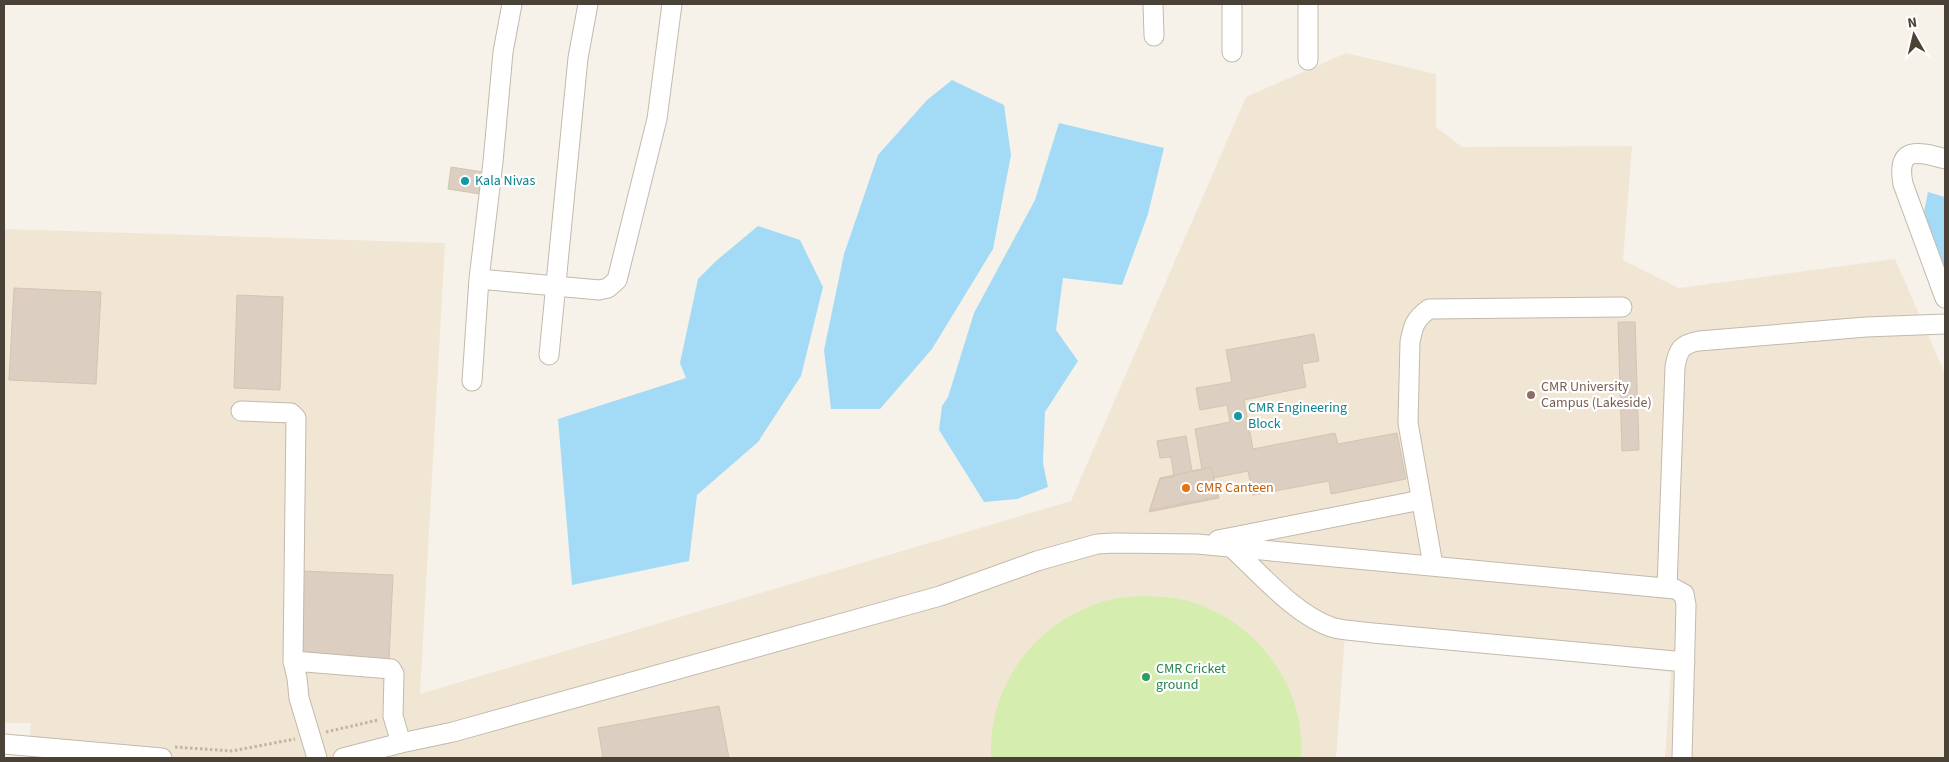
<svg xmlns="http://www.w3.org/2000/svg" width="1949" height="762" font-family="'Source Sans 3',sans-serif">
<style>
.education{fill:#f0e6d3}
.green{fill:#d6edb0}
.water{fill:#a3dbf6}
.building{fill:#dccfc1;stroke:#d4c4b1}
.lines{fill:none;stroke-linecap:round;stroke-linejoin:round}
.minor-casing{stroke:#c3b9ac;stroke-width:21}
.path{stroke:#c6b39c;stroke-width:3;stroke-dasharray:2.5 2.5;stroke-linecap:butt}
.minor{stroke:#fff;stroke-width:19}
.culture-dot{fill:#0f9aa8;stroke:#fff;stroke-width:2}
.education-dot{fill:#8d6e63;stroke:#fff;stroke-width:2}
.food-dot{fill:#e8710a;stroke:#fff;stroke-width:2}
.leisure-dot{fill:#2e9e5b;stroke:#fff;stroke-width:2}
.labels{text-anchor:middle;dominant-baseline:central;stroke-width:4.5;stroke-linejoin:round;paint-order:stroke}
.culture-label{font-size:14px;fill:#0d838f;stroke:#fff;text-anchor:start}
.education-label{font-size:14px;fill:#785e54;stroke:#fff;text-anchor:start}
.food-label{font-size:14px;fill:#c56008;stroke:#fff;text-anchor:start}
.leisure-label{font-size:14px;fill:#27864d;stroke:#fff;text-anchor:start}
</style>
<rect width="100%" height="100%" fill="#f6f2ea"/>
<!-- education -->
<path class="education" d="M1346 53 1436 74V127L1462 147 1632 146 1623 260 1679 288 1895 259 1945 374V758H1665L1671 672 1345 635 1336 758H28L31 723H4V229L445 243 420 694 1071 501 1246 97Z"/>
<!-- green -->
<path class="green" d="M1150 596C1165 597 1180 598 1195 603 1260 625 1306 689 1301 758H991C988 685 1035 622 1105 601 1119 597 1135 596 1150 596Z"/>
<!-- water -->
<path class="water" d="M952 80 1004 105 1011 155 993 249 932 349 880 409H831L824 350 844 254 878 155 927 100Z
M1059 123 1164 148 1148 214 1122 285 1063 278 1056 330 1078 361 1045 412 1043 463 1048 487 1017 499 984 502 939 430 942 406 948 397 974 313 1035 200Z
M1928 192 1945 197V273L1924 212Z
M758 226 800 240 823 287 801 376 758 442 697 495 689 561 572 585 558 419 686 378 680 363 698 279 716 261Z"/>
<!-- building -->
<path class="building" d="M451 167 483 172 480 194 448 189Z
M14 288 101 292 96 384 9 380Z
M237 295 283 297 280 390 234 388Z
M1618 322H1635L1639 450 1622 451Z
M1314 334 1319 361 1302 364 1306 387 1244 400 1253 449 1335 433 1338 444 1397 433 1406 479 1331 494 1329 481 1253 495 1248 471 1213 478 1217 497 1150 510 1160 479 1174 477 1171 457 1160 458 1157 441 1186 436 1192 471 1202 469 1195 429 1230 422 1227 405 1200 410 1196 388 1232 382 1226 350Z
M1211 467 1219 498 1149 512 1160 478Z
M303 571 393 575 389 660 299 656Z
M719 706 729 758H603L598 728Z"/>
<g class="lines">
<!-- minor casing -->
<g class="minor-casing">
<path id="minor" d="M512 4 503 52 493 162 479 279 599 290 608 288 617 280 657 119 672 4
M1153 4 1154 36
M1232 52V4
M1308 60V4
M1945 159C1918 151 1896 146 1903 184L1945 298
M549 355 578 58 588 4
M472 381 479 279
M241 411 291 413 296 418 293 661 297 678 299 698 317 758
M1218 540 1421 500
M1231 547C1260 573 1294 614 1331 627 1344 631 1360 631 1373 633L1685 662
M1433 565 1408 423 1410 342C1413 326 1415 319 1429 309L1622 307
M1667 588 1675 367C1678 350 1681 344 1699 341L1866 327 1945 324
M293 661 391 669 394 674 393 716 401 743
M4 744 162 758
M343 758 401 743 453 732 940 596 1037 561 1097 544 1114 543 1197 544 1675 589 1684 594 1686 605 1682 758"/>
</g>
<!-- path -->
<path class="path" d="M326 732 378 720
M175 747 232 751 295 739"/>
<!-- minor -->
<use href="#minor" class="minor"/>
</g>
<!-- markers -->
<g class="culture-dot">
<circle cx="465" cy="181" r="5"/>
<circle cx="1238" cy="416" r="5"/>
</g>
<circle class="education-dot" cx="1531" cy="395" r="5"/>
<circle class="food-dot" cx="1186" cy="488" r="5"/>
<circle class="leisure-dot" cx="1146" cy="677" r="5"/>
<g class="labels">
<!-- culture labels -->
<g class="culture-label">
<text x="475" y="181">Kala Nivas</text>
<text x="1248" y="408">CMR Engineering<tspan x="1248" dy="16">Block</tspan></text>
</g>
<!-- education labels -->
<g class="education-label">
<text x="1541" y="387">CMR University<tspan x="1541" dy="16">Campus (Lakeside)</tspan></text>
</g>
<!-- food labels -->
<g class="food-label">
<text x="1196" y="488">CMR Canteen</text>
</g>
<!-- leisure labels -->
<g class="leisure-label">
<text x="1156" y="669">CMR Cricket<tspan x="1156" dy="16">ground</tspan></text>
</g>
</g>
<!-- border -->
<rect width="1949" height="762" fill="none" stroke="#4b4237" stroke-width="10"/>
<!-- north arrow -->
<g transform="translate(1914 35) rotate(352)" stroke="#ffffff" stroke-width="4" paint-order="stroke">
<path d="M0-4L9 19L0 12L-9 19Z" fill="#4b4237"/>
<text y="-8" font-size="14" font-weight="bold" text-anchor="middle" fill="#4b4237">N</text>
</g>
</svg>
